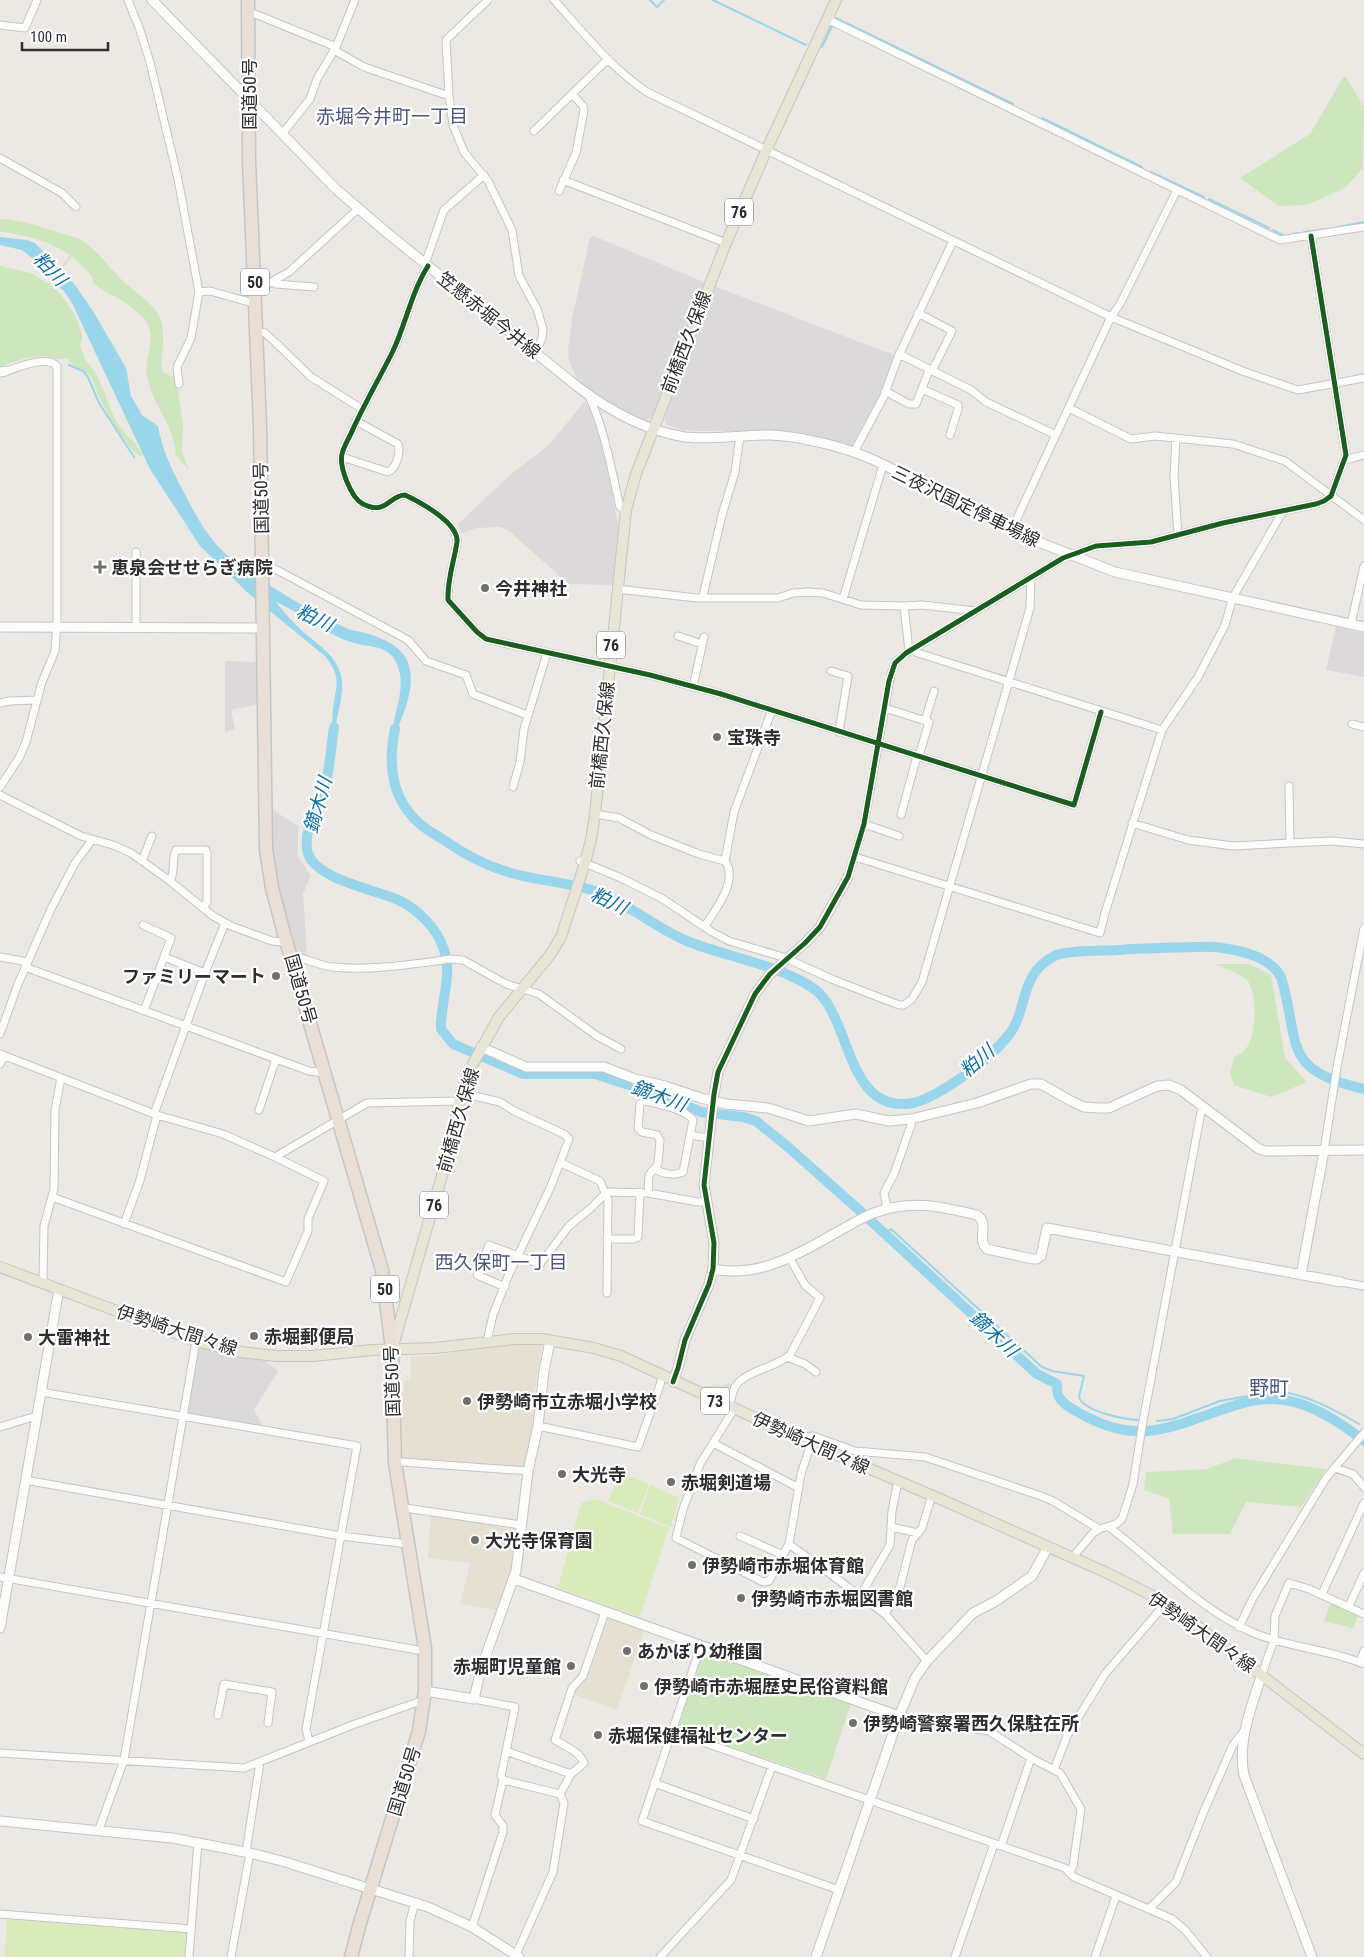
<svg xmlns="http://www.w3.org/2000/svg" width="1364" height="1957" font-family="'Roboto Condensed','Noto Sans JP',sans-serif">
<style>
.industrial{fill:#dcd9db}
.education{fill:#e6e0d3}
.green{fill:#cee6be}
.cemetery{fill:#d8e0cc}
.pitch{fill:#d9eabb}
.water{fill:#99d6ec}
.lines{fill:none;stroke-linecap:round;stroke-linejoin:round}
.stream{stroke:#99d6ec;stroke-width:2}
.river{stroke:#99d6ec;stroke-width:10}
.street-casing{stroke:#c5c4c5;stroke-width:9}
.secondary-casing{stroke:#c5c4c5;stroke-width:11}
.primary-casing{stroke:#c6c5c4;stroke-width:12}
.highway-casing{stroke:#c6c5c4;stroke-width:15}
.street{stroke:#fcfcfb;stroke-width:7}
.secondary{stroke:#fcfcfb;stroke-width:9}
.primary{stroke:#e8e4d6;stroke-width:10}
.highway{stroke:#eadfd6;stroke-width:12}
.cycleway-casing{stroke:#fff;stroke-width:8}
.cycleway{stroke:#1b5e20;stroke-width:5}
.poi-dot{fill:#706f6e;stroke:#fff;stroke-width:2}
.labels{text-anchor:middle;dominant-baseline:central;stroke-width:4.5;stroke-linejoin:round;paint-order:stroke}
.shield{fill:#fff;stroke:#6d6d6d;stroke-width:1}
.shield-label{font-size:16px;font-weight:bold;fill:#2e2e2e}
.street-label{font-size:18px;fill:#2e2e2e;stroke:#fff}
.poi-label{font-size:18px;font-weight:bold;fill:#2e2e2e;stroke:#fff;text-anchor:start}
.neighbourhood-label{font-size:19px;fill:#4d5680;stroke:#fff}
.water-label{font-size:19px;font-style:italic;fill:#0d6fa3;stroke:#fff}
.quarter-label{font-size:20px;fill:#4d5680;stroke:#fff}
</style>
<rect width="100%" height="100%" fill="#ece8e4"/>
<!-- industrial -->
<path class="industrial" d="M594 236 706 283 654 416 646 420 609 404 578 381 569 362 568 351 572 319 590 238Z
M714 286 896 356 881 396 854 447 769 431H698L682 430 668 425 665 422V417Z
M584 402 588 405 601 436 619 529 613 585 569 584 510 532 500 527 476 528 464 533H461L458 524 510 475 549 445Z
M1336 626 1364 633V677L1326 670Z
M225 661 257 662 258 704 231 710 235 729 225 732Z
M270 808 298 826V856L311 876 305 888 306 891 303 892 307 956 294 949 287 927 272 859Z
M203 1346 241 1357 264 1360 278 1371 254 1410 264 1428 186 1413 198 1349Z"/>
<!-- education -->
<path class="education" d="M517 1343 542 1344V1346L535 1388 532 1430 524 1468 400 1459V1391H404L405 1380H411L410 1357 441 1355 486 1346Z
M431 1513 516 1526 512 1571 497 1610 460 1604 470 1563 428 1558Z
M609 1616 643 1629V1634L617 1710 573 1694 605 1619Z"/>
<!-- green -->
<path class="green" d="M1344 76 1348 80 1364 107 1363 168 1345 188 1307 205 1278 206 1240 178 1310 134Z
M0 219C22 220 39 226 60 233 69 236 76 236 84 242 100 253 111 270 125 283 137 293 154 304 160 318 167 334 160 355 162 372L168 375 176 377 183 424 182 452 189 470 176 456C175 427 153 405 147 377 143 360 157 339 147 323 135 304 112 297 94 284L91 275 72 256 50 284C64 296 78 316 82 335 83 339 80 342 80 346 81 350 85 356 86 361 103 377 106 404 118 424 126 436 137 443 143 455L140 457C123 442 110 419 100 399 96 392 95 383 91 377 84 367 72 368 67 358L56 359 43 356 26 358 0 366V266L31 273 49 284 70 255C47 241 26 234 0 232Z
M1215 964H1249L1271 975 1285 1058 1307 1082 1271 1097 1234 1085 1230 1074 1234 1057C1237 1055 1242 1053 1244 1051 1257 1039 1258 993 1247 980 1242 974 1223 968 1215 964Z
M1235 1458 1326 1469 1301 1507 1246 1502 1230 1534H1173L1169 1499 1144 1490 1146 1472 1208 1469Z
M1331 1602 1359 1615 1353 1628 1324 1621Z
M702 1651 851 1703 826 1779 676 1728Z"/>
<!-- cemetery -->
<path class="cemetery" d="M730 1383 732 1386 727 1400 696 1387 723 1385Z"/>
<!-- pitch -->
<path class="pitch" d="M620 1473 649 1484 638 1513 608 1501Z
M650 1485 679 1498 671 1527 640 1514Z
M595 1499 669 1528 640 1617 558 1588 581 1503Z
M7 1918 185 1931 188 1936 187 1957H5Z"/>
<!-- water -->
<path class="water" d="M0 237 27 240 35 243 75 285 93 311 126 368 131 396 142 415 158 426C162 449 171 468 182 489 192 508 202 528 216 544 227 557 241 566 254 575 283 595 315 613 346 628 352 631 359 631 365 633 378 636 396 644 404 655 421 681 402 717 392 742 391 720 404 695 400 674 398 666 396 659 390 654 379 645 367 647 354 643 326 635 303 614 276 602 283 611 291 620 299 628 316 644 338 654 342 680 344 696 335 724 332 741 332 730 332 719 333 709 336 684 342 679 326 657L248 593 200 546 150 469 72 303 64 291 55 284 36 261 22 250 0 245Z"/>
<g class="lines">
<!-- stream -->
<path class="stream" d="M650 0 657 7 664 0
M713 0 806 45
M836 18 1013 104
M822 47 832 26
M1042 118 1142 167
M1151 172 1204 197
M1209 199 1269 228
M1338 227 1364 222
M1273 230 1284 236 1298 233
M1304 232 1333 228
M69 365 83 371 88 377 99 403 134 457
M884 1234 891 1229 1042 1367 1052 1371 1084 1376 1079 1397C1084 1412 1124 1419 1138 1420
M1284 1392C1311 1397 1335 1410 1359 1424
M1157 1421 1173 1419 1220 1401 1275 1391"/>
<!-- river -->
<path class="river" d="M334 727C331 747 330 767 325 787 319 807 304 827 307 849 310 878 373 889 396 899 416 907 438 929 444 950 453 977 440 1002 441 1029L453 1044 523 1074H595L672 1099 701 1112 743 1117 756 1121 788 1147 858 1209 1037 1374 1057 1384C1057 1387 1057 1392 1058 1395 1062 1405 1076 1411 1085 1416 1126 1438 1156 1434 1198 1418 1222 1410 1246 1399 1272 1399 1306 1399 1339 1421 1364 1441
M395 729C388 763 391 799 420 824 427 830 436 835 444 840 465 855 486 866 511 873 539 881 567 882 595 891 628 903 655 928 687 941 724 956 765 962 801 981 807 984 815 989 820 994 851 1026 849 1115 913 1103 941 1097 1005 1049 1016 1023 1025 1002 1025 977 1045 962 1049 959 1055 955 1060 954 1078 950 1099 951 1118 950 1143 948 1168 948 1193 947 1202 947 1212 946 1222 948 1243 951 1270 957 1281 977 1301 1044 1280 1070 1364 1089"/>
<!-- street casing -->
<g class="street-casing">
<path id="street" d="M128 0 140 30 150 62 178 179 199 292 191 338 177 367 179 384
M488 0 446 40 449 96 453 125 464 152 488 181 512 230 519 276 537 309 543 329 542 338 536 353
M554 0C583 32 611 68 647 92L1111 317 1245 372 1298 390 1364 378
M248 14H255L336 47
M827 19 1280 240 1364 227
M0 25 25 28 37 0
M334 50 364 67 449 96
M534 131 608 59
M282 134 310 99 317 79 336 47 355 0
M0 158 62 193 76 207
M563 180 726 243
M559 191 576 153 584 110 583 106 572 94
M425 264 444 210 484 175
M428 266C412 291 406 323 393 351 380 377 365 403 353 429 350 437 344 445 342 454 339 467 351 498 363 504 387 516 389 495 405 495 420 502 459 523 457 542 454 562 447 580 448 600L477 632 486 639 650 675 721 694 1074 805 1101 712
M273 282 276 284 314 287
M255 286H264L289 272 358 209
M199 292 210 291 256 304
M257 331 265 333 275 342 311 377 362 409
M899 354 971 390 986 402 1056 435
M922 389 958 405V409L950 435
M885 391 909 404H916L928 373 933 369 952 331 918 313
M588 394C605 430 611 468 620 507L626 510
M1069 408 1131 439 1155 436 1233 444 1285 461 1364 520
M1176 438 1174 476 1178 535
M854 452 884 396 898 357 953 241
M342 457 388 472C396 469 401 452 398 444L356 421
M1345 460 1364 455
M1012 529 1111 317 1120 304 1177 190
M136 552V628
M262 562 408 640 426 661 466 675 473 694 527 715
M617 589 697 598H778L793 593 808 592 823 593 861 605 904 606 922 605 976 611
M703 596 722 515 735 472 740 436
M843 599 883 465
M904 606 909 651
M1351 624 1364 566
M678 636 702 644
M914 649 918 653 1162 730
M831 671 848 676 839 732
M693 687 704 637
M0 703 10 701 37 700
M885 708 929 722 919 756
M925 721 934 691
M1352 724 1364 727
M1289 786 1290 843
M0 787 19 758 26 742 42 682 55 651 57 622V366C45 355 20 367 6 371
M513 787 520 762 524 729 547 653
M0 795 81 836 113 845 131 853 170 881 213 916 231 926 272 941 281 942 286 941
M595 814 619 818 651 835 699 854 725 861
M901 815 917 756
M1132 823 1188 840 1233 846 1331 841 1364 844
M864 824 899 836
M855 857 1100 933 1105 913 1162 730 1198 677 1225 625 1233 597 1283 511
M142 861 152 836
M580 861 621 878 663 899 712 932 729 941 783 957 834 980 899 1005H904L912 999 922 982 1030 608 1031 578
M848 877 864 824 891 674 895 663 902 656 1063 558 1096 546 1151 542 1223 523 1316 504 1324 501 1331 496 1346 455 1311 236
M170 881C176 871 171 859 176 850H206L207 854V902L203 908
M143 925 171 938 164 957
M704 927C715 911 739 880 725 861L734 812 772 710
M0 957 28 962
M291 957C304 956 318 966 332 967 371 971 413 964 451 959L463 960 506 984 539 994 597 1036 621 1049
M25 967 309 1071 325 1073
M144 1011 164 957 205 973
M0 1034 18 984 51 909 75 863 92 840
M0 1054 157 1115 223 1134 275 1157 324 1181 308 1219V1231L286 1282 52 1197
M0 1064 4 1056
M461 1093 500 1102 514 1111 564 1134 569 1139 551 1186 509 1274 493 1315 487 1341
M259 1110 276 1059
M154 1114 205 973 225 923
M690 1135 709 1138
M1324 1151 1337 1067 1364 928
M275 1157 367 1103 459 1101
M561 1163 600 1181 608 1200 607 1293
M648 1193 649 1175 658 1164 660 1140 657 1135 642 1132 638 1128 640 1104 645 1101C656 1103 687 1110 693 1120L683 1172C674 1176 663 1174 655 1169
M887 1208 884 1193 894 1174 911 1125V1119
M124 1224 140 1180 157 1115
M607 1239H635L638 1237 640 1192
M43 1282 44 1226 54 1189 55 1110 61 1078
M1341 1282 1364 1286
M505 1287 477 1275 489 1245 540 1264 569 1226 591 1208 603 1196 609 1192 648 1193 698 1202H706
M787 1357 805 1364 816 1372
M41 1392 357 1446 306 1729 309 1741
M729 1407C731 1400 732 1393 735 1387 744 1371 775 1368 790 1355L820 1298 805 1285 789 1257
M734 1409 700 1464 683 1509 676 1538 763 1582 769 1581 789 1544 801 1474 811 1444
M538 1426 638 1447 660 1385 662 1377
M0 1427 36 1416
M805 1441 807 1437 813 1436 855 1451 925 1457 1041 1496 1053 1501 1099 1529
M713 1443 799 1488
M402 1462 528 1471
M1335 1468 1353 1474 1364 1487
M25 1480 341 1536 408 1544
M405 1508 521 1525
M891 1527 918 1533
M1109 1527C1154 1561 1203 1612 1254 1633 1289 1648 1329 1649 1364 1664
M740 1536 783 1555
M789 1544 885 1614 927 1661
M1072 1558 1093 1533 1099 1529 1116 1524 1122 1519 1133 1484 1143 1421 1201 1112 1203 1108
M0 1577 418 1650 425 1648
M1322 1594 1364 1503
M860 1596 890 1545 892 1511 898 1481
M1349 1606 1364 1573
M885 1614 900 1587 912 1540 922 1528 932 1495
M1239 1627 1253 1598 1326 1478 1364 1433
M701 1645 642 1821 839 1890
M1360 1662 1364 1651
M1262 1674 1274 1640 1275 1616 1289 1583 1309 1589 1364 1614
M218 1715 224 1684 272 1692 268 1723
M899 1716 989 1731 1031 1758 1060 1773 1081 1809 1073 1866 1070 1872
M671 1731 1059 1866 1065 1868 1074 1877 1172 1919 1185 1930 1207 1957
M506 1751 571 1774
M0 1753 244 1768 355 1724 424 1700
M1054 1770 1067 1736 1105 1674 1166 1603
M503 1780 560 1794
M654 1783 754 1819
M99 1829 124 1760 196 1341
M1001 1846 1031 1758
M246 1852 260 1762
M1149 1909 1176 1882 1204 1811 1233 1745 1244 1731
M0 1914 191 1929
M472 1927 503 1832V1826L495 1815 503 1780 501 1776 515 1707 474 1699
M189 1957 198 1842
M231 1957 250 1853
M409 1957 410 1921 415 1902
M515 1957 553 1872 564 1803 560 1794 571 1774 584 1763C580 1752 565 1746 555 1740L572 1688 583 1676 605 1612
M660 1957 731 1880 772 1766
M955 1957 994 1844
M1095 1957 1116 1896"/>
</g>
<!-- secondary casing -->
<g class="secondary-casing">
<path id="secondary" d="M152 0 336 189 386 232 578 387C610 411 645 431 685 437 712 440 741 435 769 435 801 436 846 447 876 461L1036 541 1115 572 1364 627
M0 372 6 371
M0 627 263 628
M481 1047 526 1067H604L635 1079 665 1086 701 1098 726 1104 768 1108 809 1121 856 1114 889 1121 911 1119 977 1103 1031 1084H1041L1071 1101 1084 1107 1098 1108H1109L1157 1086 1169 1085 1181 1090 1259 1149 1266 1151 1364 1150
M713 1269C772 1281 820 1238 871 1214 910 1199 939 1206 977 1215 990 1224 976 1239 987 1249L1033 1259H1037L1041 1256 1047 1228 1341 1282
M1301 1275 1324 1151
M673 1382 678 1368 685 1340 709 1284 713 1269 714 1243 704 1185 714 1094 718 1072 755 994 770 974 805 943 820 927 848 877
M514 1579 899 1716
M0 1628 59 1289
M1262 1674C1252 1705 1237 1742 1244 1775L1312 1957
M425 1691 474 1699 481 1669 516 1571 528 1471 538 1426 544 1371 550 1341
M0 1821 172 1838 250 1853 282 1861 428 1907 472 1927 519 1957
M816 1957 899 1716 915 1678 927 1661 973 1613 996 1601 1032 1576 1048 1547"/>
</g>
<!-- primary casing -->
<g class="primary-casing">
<path id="primary" d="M0 1267 196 1341 241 1352 276 1356H313L372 1350 435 1348 514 1339H542L594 1348 621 1356 805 1441 947 1502 1105 1572 1151 1595 1174 1608 1364 1754
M393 1346 447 1158 461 1093 469 1071 499 1017 550 955 561 937 585 863 591 840 595 814 626 510 636 474 726 243 767 149 836 0"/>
</g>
<!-- highway casing -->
<g class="highway-casing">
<path id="highway" d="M248 0 249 161 260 426 266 849 272 888 286 941 382 1270 392 1349 395 1463 425 1648V1691L419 1731 360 1923 351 1957"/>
</g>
<!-- street -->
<use href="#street" class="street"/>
<!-- secondary -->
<use href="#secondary" class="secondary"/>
<!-- primary -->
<use href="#primary" class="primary"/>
<!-- highway -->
<use href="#highway" class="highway"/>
<!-- cycleway casing -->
<g class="cycleway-casing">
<path id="cycleway" d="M428 266C412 291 406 323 393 351 380 377 365 403 353 429 350 437 344 445 342 454 339 467 351 498 363 504 387 516 389 495 405 495 420 502 459 523 457 542 454 562 447 580 448 600L477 632 486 639 650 675 721 694 1074 805 1101 712
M673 1382 678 1368 685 1340 709 1284 713 1269 714 1243 704 1185 714 1094 718 1072 755 994 770 974 805 943 820 927 848 877 864 824 889 681 895 663 906 653 1063 558 1096 546 1151 542 1223 523 1316 504 1324 501 1331 496 1346 455 1311 236"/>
</g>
<!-- cycleway -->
<use href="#cycleway" class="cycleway"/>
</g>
<!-- markers -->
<g class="poi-dot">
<path d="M97.5 559.5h5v5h5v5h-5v5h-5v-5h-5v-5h5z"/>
<circle cx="485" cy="588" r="5"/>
<circle cx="717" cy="737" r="5"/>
<circle cx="276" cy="976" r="5"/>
<circle cx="254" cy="1336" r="5"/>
<circle cx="28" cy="1337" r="5"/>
<circle cx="467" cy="1401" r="5"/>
<circle cx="562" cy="1474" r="5"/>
<circle cx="671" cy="1482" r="5"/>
<circle cx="475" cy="1540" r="5"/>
<circle cx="692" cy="1565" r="5"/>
<circle cx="741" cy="1598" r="5"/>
<circle cx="627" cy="1651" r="5"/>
<circle cx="571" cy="1666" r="5"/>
<circle cx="644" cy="1686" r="5"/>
<circle cx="853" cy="1723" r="5"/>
<circle cx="598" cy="1735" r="5"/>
</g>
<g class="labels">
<!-- shield labels -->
<g class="shield">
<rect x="725" y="198.5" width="28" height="27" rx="4"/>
<rect x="241" y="268.5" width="28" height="27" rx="4"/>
<rect x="597" y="631.5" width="28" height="27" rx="4"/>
<rect x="420" y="1191.5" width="28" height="27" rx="4"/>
<rect x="371" y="1275.5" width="28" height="27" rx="4"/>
<rect x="701" y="1387.5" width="28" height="27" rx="4"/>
</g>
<g class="shield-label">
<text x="739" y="212">76</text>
<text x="255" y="282">50</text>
<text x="611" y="645">76</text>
<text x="434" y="1205">76</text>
<text x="385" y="1289">50</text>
<text x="715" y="1401">73</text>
</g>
<!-- street labels -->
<g class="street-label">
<text transform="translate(249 94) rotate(-90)">国道50号</text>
<text transform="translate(489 315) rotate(39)">笠懸赤堀今井線</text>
<text transform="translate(686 342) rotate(-69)">前橋西久保線</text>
<text transform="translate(261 498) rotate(-91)">国道50号</text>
<text transform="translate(966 506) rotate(26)">三夜沢国定停車場線</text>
<text transform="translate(602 735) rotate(-84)">前橋西久保線</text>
<text transform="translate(301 989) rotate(74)">国道50号</text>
<text transform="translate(458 1120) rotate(-74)">前橋西久保線</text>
<text transform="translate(177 1330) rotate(18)">伊勢崎大間々線</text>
<text transform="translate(392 1381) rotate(-92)">国道50号</text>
<text transform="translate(811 1443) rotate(24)">伊勢崎大間々線</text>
<text transform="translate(1202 1632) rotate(35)">伊勢崎大間々線</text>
<text transform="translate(404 1781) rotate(-73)">国道50号</text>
</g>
<!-- poi labels -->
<g class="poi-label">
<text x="111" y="567">恵泉会せせらぎ病院</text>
<text x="495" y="588">今井神社</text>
<text x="727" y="737">宝珠寺</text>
<text x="266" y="976" text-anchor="end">ファミリーマート</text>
<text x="264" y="1336">赤堀郵便局</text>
<text x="38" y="1337">大雷神社</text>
<text x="477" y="1401">伊勢崎市立赤堀小学校</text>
<text x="572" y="1474">大光寺</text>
<text x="681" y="1482">赤堀剣道場</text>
<text x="485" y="1540">大光寺保育園</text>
<text x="702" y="1565">伊勢崎市赤堀体育館</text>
<text x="751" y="1598">伊勢崎市赤堀図書館</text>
<text x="637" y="1651">あかぼり幼稚園</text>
<text x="561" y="1666" text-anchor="end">赤堀町児童館</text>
<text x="654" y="1686">伊勢崎市赤堀歴史民俗資料館</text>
<text x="863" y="1723">伊勢崎警察署西久保駐在所</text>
<text x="608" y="1735">赤堀保健福祉センター</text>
</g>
<!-- neighbourhood labels -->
<g class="neighbourhood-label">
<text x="392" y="116">赤堀今井町一丁目</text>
<text x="501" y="1262">西久保町一丁目</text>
</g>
<!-- water labels -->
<g class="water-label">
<text transform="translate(50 269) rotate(46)">粕川</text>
<text transform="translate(315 618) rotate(25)">粕川</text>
<text transform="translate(318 805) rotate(-74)">鏑木川</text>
<text transform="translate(609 901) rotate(25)">粕川</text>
<text transform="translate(977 1061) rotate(-41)">粕川</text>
<text transform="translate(659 1096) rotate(20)">鏑木川</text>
<text transform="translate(994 1334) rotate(43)">鏑木川</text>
</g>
<!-- quarter labels -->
<g class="quarter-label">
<text x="1269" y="1388">野町</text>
</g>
</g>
<!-- scale -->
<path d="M22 42v8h86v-8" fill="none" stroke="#2e2e2e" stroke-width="2.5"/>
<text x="30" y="42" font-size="15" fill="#2e2e2e" stroke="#ffffff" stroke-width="4" paint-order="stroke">100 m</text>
</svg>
